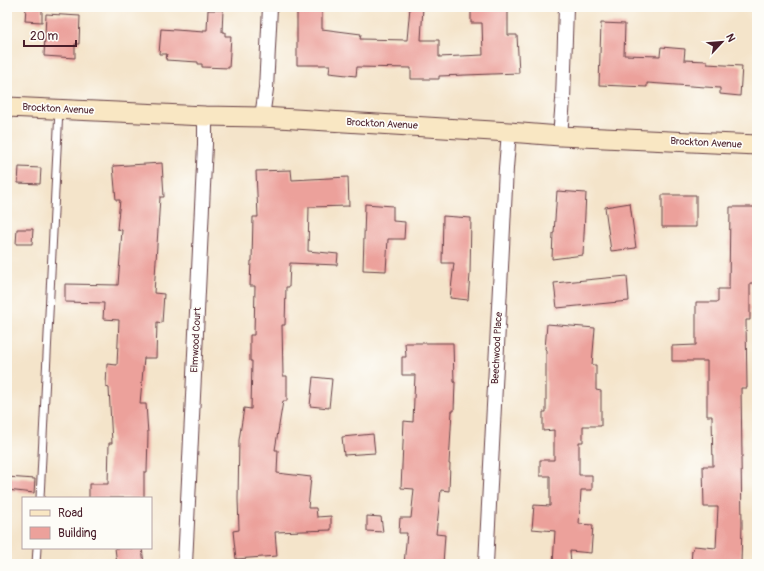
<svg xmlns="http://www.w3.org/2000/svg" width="764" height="571" font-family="Pangolin,sans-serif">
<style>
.building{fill:#eca19b}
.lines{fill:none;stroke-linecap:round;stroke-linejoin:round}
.service-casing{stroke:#643d43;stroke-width:9}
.minor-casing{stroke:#643d43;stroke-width:16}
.secondary-casing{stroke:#643d43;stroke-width:21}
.service{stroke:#fff;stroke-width:7}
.minor{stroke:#fff;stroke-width:14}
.secondary{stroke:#f9e7c3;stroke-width:19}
.labels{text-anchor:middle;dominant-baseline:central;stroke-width:3.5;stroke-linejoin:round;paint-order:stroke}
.street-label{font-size:10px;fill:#4a1f2b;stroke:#fdfcf7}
</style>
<rect width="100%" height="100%" fill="#fdfcf7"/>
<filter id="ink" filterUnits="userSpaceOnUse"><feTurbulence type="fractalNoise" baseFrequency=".025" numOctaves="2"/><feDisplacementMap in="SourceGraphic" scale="8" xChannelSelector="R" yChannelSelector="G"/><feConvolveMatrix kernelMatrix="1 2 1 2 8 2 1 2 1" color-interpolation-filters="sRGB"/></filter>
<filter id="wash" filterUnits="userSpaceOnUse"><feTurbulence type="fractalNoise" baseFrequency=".012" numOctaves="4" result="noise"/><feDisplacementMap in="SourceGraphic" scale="16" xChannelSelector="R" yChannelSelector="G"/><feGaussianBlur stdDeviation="0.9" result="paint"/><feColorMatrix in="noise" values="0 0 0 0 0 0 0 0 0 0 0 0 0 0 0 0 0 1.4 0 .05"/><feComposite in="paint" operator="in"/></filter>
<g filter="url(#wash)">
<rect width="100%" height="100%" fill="#f4e4ca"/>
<g id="blocks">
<!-- building -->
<path class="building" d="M26 7H42V22L25 21Z
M410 7H423L421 40H439V57L483 55 482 23H471V7H508V35H517L519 73 439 76V79H411V68L357 67 356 76 329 73 330 65H297V11H322V29L361 34 360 39 407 40Z
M208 10H223L222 32H225V36H231L229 68 202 67V64H198V62L166 60 167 54H159L161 29 204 32V30H207Z
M46 14 80 16 79 44H75V58L44 56Z
M601 23 625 24 624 55 660 56 661 47 685 49 684 60 707 61V64L742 66 740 96 720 94V88L647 83V87L599 85Z
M162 163 164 197H160L154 293 164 294 162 323 157 322 156 358H144L140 404H146L148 434 147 472H144V498H89V484H108L109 443H112L109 388 106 387 107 364 117 365 119 320 103 319 104 303 65 302V284L118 285 122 230 117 229 120 200H116L113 166Z
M19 167 41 168 40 184 18 183Z
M291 170 292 180 348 177 349 206 309 207 308 251 338 254 337 265 290 263 289 287H286L285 325H282L283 376H287V401H283L275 450H278L277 473 311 477 308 508H316L317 517 331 516V530L275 532 277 556 236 559 233 531 239 530 238 499 239 440 244 408 251 409 252 361H250V335H254L255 286H250L251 261H252L253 217H258L256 171Z
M557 191 586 193 583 255 552 259 553 233H554Z
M662 195H696V227H662Z
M630 203 636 248 611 251 605 207Z
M365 204 393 206V221L405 222 404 239H388L386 271 363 270Z
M730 207H757V283H750V320H746L747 388H741L742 457H741L742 525 741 564H691L692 550H693L694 546 716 548 718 507H704L703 466H713L712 416H707V361H672V346L696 345V302H718V289H729Z
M443 216 471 218 470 274 468 300 450 298 454 263H442Z
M17 229H33L32 244H16Z
M627 276 629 301 557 308 554 283Z
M547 324 595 328 592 365H596V390L601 391V426H583V442H579V475H592V490H581L579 524 593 525 591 553 570 551 571 564H553L555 531 532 529 534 505 550 506V476H540V460H554V430L543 431V412H546V350L545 349Z
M405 343H453L454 382H455L454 411H452L449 464H450L449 491 441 490 436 534 445 535 443 564H404L407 533H399L400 518H411L414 489 401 488 404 421 413 422 415 375H402V357H406Z
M313 377 332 379 329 408 310 406Z
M373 434 375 453 344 455 342 437Z
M7 477 35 479 34 493 7 490Z
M367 516 381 517 383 532 367 531Z
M115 548H142L144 564H117Z"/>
</g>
</g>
<g filter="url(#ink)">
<use href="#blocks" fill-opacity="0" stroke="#643d43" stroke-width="1"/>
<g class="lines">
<!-- service casing -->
<g class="service-casing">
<path id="service" d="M40 498 59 109
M36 564 37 548"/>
</g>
<!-- minor casing -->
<g class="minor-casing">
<path id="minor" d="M262 117 266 89 270 7
M560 136 563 100 566 7
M185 564 205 144V116
M486 564 506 168 509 132"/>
</g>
<!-- secondary casing -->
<g class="secondary-casing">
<path id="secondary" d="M7 107 205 116 262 117 509 132 560 136 757 145"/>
</g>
<!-- service -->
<use href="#service" class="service"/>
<!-- minor -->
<use href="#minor" class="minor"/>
<!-- secondary -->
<use href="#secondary" class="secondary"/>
</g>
</g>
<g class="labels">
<!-- street labels -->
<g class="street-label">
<text transform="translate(58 109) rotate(3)">Brockton Avenue</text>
<text transform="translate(382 124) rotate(3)">Brockton Avenue</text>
<text transform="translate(706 143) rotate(3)">Brockton Avenue</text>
<text transform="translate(196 340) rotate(-87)">Elmwood Court</text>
<text transform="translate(497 348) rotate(-87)">Beechwood Place</text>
</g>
</g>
<!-- margin -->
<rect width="764" height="571" fill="none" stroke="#fdfcf7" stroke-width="24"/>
<!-- legend -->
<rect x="22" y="497" width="130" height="52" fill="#fdfcf7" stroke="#b5a4a5"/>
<rect x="30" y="510" width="20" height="6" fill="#f9e7c3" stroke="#b5a4a5"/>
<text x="58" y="517" font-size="12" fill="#4a1f2b">Road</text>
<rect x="30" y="527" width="20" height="12" fill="#eca19b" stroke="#b5a4a5"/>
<text x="58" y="537" font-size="12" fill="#4a1f2b">Building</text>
<!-- north arrow -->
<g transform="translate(722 42) rotate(64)" stroke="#fdfcf7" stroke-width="3" paint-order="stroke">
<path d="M0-3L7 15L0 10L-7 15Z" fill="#4a1f2b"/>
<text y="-6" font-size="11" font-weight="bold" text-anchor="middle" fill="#4a1f2b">N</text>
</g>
<!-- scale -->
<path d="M24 40v6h52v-6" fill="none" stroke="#4a1f2b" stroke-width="2"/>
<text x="30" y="40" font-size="12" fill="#4a1f2b" stroke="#fdfcf7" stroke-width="3" paint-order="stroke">20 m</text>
</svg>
